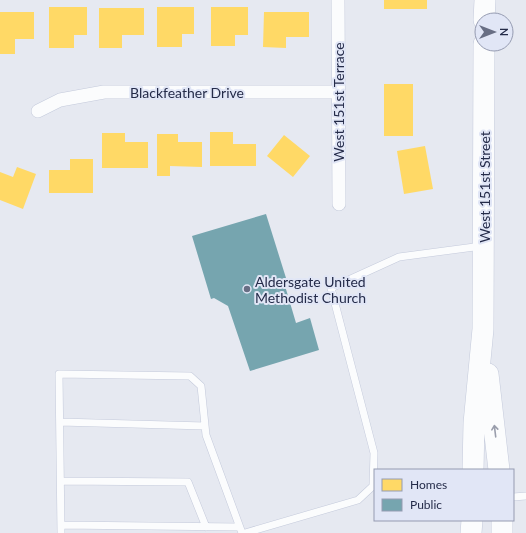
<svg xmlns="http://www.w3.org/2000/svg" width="526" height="533" font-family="Lato,sans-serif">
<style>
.homes{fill:#ffd966}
.public{fill:#76a5af}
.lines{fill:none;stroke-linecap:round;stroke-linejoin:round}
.service-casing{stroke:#c4cadb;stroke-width:8}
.minor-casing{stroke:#c4cadb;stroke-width:14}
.primary-casing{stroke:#c4cadb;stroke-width:22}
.service{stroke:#fbfcfd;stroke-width:7}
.minor{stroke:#fbfcfd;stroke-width:13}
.primary{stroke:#fbfcfd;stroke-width:21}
.oneway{stroke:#9a9eac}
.poi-dot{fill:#686e84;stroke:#e1e6f6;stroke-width:1.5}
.labels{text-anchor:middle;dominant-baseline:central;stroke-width:4;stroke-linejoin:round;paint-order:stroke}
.street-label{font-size:14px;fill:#242b49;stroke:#e1e6f6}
.poi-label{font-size:14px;fill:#242b49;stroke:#e1e6f6;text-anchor:start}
</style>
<rect width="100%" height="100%" fill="#e6e9f1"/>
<!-- homes -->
<path class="homes" d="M384 0H427V9H384Z
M49 7H87V35H74V48H49Z
M157 7H194V34H182V47H157Z
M211 7H248V35H235V46H211Z
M99 8H144V35H122V48H99Z
M0 12H34V39H15V54H0Z
M264 12H309V37H286V48L263 47Z
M384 84H413V136H384Z
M210 132H233V144H256V166H210Z
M102 133H125V142H148V168H102Z
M157 134H178V142H202V167L170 166V176H157Z
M284 135 310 156 293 177 267 156Z
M425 146 433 189 404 194 397 151Z
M70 159H93V193H49V170H70Z
M17 167 36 174 23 209 0 200V172L13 177Z"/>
<!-- public -->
<path class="public" d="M266 214 286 278 283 279 296 323 310 318 319 350 250 371 228 306 214 298 211 299 192 236Z"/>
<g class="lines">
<!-- service casing -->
<g class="service-casing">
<path id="service" d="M60 422 205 426
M61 481 188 482 206 527
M513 497 526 496
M61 525 239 527
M61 533 59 374 190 376 201 386 206 435 242 533
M245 533 358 500 373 486 374 453 331 288 399 257 482 246"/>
</g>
<!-- minor casing -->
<g class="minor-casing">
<path id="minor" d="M338 0 339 204
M38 111 60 100 104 92H338"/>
</g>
<!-- primary casing -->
<g class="primary-casing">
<path id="primary" d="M484 20 485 0
M488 374 499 470
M473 470 474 423 483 329 484 44
M471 533 472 520
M502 533V520"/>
</g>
<!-- service -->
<use href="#service" class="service"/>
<!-- minor -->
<use href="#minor" class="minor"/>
<!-- primary -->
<use href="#primary" class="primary"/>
</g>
<!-- one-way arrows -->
<defs><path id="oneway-shaft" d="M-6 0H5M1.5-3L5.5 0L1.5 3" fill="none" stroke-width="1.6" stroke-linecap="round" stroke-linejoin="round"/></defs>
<use class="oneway" href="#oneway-shaft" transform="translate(495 431) rotate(-97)"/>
<!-- markers -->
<circle class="poi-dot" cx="247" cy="289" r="4"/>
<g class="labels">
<!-- street labels -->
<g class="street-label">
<text x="187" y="92">Blackfeather Drive</text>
<text transform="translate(338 102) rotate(-90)">West 151st Terrace</text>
<text transform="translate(484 187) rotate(-90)">West 151st Street</text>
</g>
<!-- poi labels -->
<g class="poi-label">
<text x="255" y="281">Aldersgate United<tspan x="255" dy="16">Methodist Church</tspan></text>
</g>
</g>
<!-- legend -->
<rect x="374" y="469" width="140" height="52" fill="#e1e6f6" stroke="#959bb1"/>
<rect x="382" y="479" width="20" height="12" fill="#ffd966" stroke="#959bb1"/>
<text x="410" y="489" font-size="12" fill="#242b49">Homes</text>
<rect x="382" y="499" width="20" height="12" fill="#76a5af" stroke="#959bb1"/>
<text x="410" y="509" font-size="12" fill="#242b49">Public</text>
<!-- north arrow -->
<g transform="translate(494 32) rotate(90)"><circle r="19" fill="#e1e6f6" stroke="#959bb1"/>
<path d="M0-3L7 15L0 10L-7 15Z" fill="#686e84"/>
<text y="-6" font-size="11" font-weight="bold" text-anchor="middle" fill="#242b49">N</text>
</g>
</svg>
